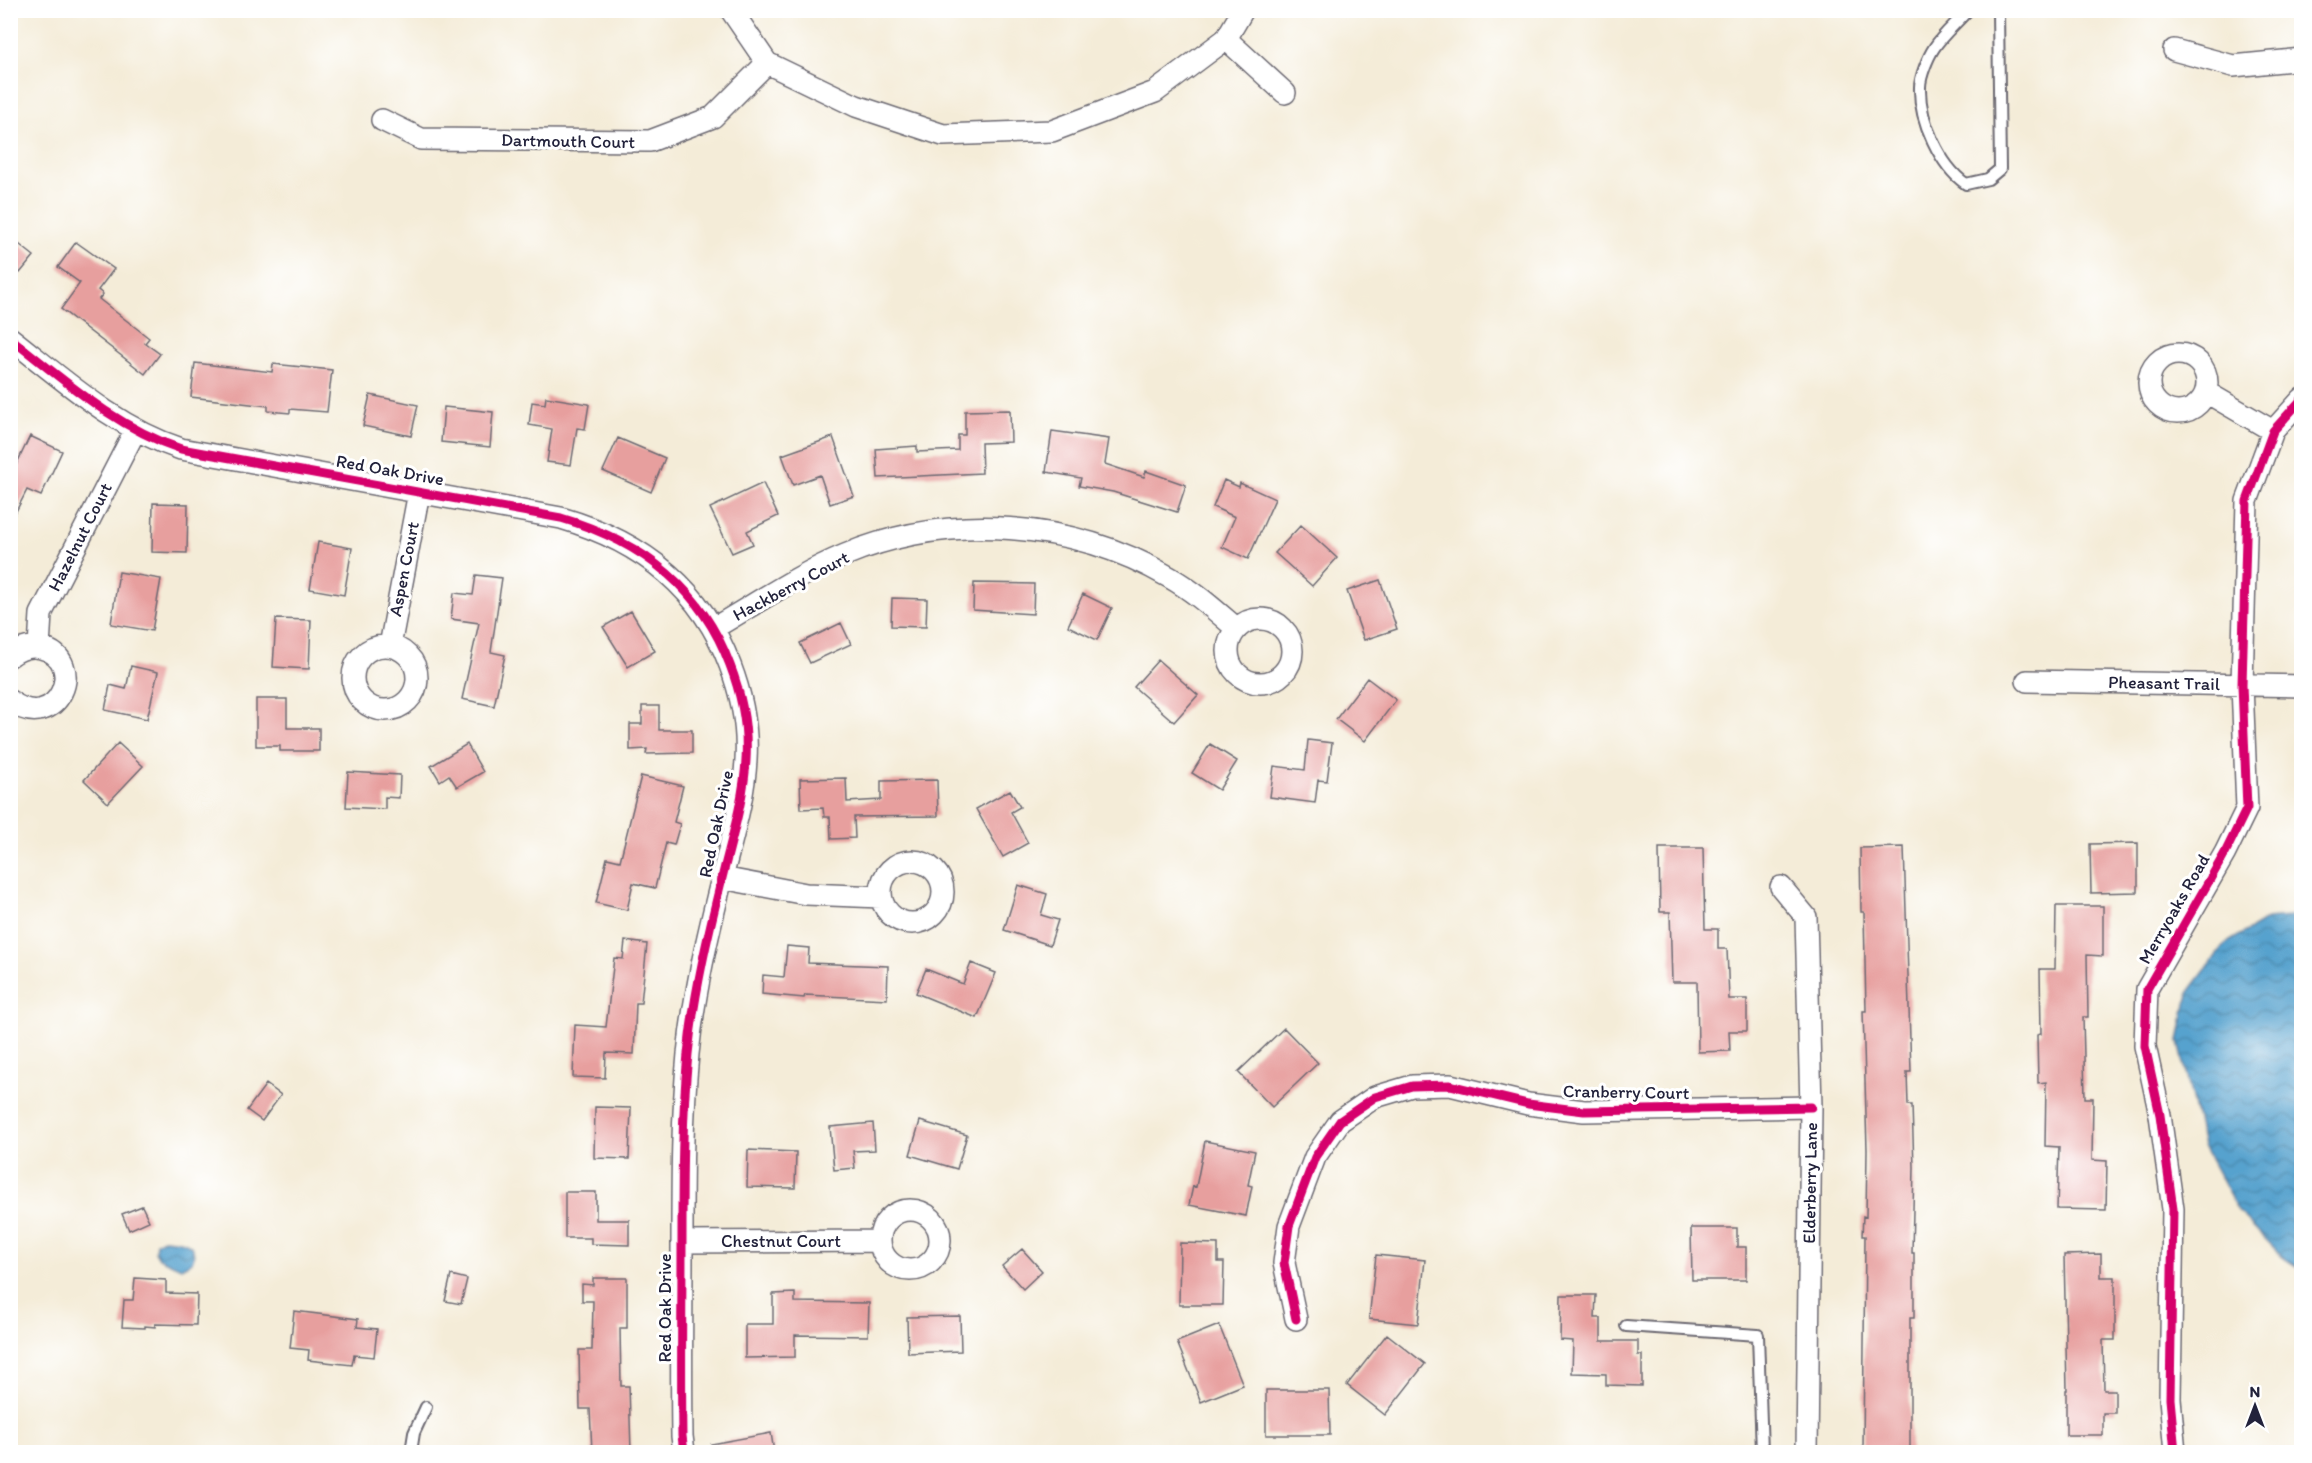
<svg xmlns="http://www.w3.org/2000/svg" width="2312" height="1463" font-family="Itim,sans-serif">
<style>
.water{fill:url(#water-waves);stroke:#3c6284;stroke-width:1.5}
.building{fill:#e79f9e}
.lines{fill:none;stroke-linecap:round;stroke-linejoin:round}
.service-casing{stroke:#6c6972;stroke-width:14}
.minor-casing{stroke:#6c6972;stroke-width:24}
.service{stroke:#fff;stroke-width:10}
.minor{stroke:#fff;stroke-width:21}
.cycleway-casing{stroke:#fff;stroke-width:13}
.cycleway{stroke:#d6006c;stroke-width:9}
.labels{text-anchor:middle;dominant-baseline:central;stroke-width:6;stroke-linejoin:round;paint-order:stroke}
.street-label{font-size:18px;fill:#22223b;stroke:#fff}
</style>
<defs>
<pattern id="water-waves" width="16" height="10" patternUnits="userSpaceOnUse" patternTransform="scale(1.5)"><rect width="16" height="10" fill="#56a2ce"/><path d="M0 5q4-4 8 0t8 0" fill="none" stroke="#4784a8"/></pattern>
</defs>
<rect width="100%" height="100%" fill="#fff"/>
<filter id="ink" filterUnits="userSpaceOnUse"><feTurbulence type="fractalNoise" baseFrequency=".0167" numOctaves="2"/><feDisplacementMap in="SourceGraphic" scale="12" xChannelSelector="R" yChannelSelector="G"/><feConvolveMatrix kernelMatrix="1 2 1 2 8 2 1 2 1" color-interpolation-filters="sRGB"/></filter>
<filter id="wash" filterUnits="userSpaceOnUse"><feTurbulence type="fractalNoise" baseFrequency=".008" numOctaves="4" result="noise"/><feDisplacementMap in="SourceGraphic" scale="24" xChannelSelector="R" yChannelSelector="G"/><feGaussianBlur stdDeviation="1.35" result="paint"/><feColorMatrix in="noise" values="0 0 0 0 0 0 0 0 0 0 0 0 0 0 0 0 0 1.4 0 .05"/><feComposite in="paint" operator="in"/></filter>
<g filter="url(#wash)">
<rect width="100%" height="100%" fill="#f4ecd8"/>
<!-- water -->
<path class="water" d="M2301 916H2302L2301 1269 2284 1258 2238 1211 2203 1146 2179 1042 2188 993 2225 944 2267 919Z
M163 1239C178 1240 200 1241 192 1262L181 1268 159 1258 155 1251 156 1243Z"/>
<g id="blocks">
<!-- building -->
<path class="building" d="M10 237 34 256 20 273 10 265Z
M76 242 114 269 98 290 103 294 99 299 149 338 145 343 160 354 145 374 61 309 80 283 58 267Z
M195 363 272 372 273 364 332 370 327 412 290 409V413L268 411V406L191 397Z
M370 395 418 405 411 436 363 426Z
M546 397 589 404 585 429 577 428 571 465 547 462 552 429 529 425 532 402 545 404Z
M444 407 493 412 490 447 441 442Z
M1010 410 1011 442 981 443 982 473 878 478 876 449 917 446V452L958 450V435H965V411Z
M1052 431 1109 439 1105 464 1144 477 1146 471 1186 485 1177 512 1113 492 1079 486 1081 478 1046 472Z
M30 436 62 451 41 496 27 490 10 523V478Z
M833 437 854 496 830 504 820 475 793 485 782 455Z
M618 438 665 458 651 492 603 471Z
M1224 480 1239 487 1240 483 1275 499 1248 559 1222 547 1235 517 1213 507Z
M763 483 778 516 747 531 753 544 732 553 710 508Z
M153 503 188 504 187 553 152 552Z
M1301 525 1337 558 1312 586 1275 553Z
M318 542 352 548 344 595 310 589Z
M119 572 161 579 152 631 111 624Z
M476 575 502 578 491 652 505 655 494 706 462 699 479 623 451 619 454 593 473 595Z
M1380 580 1397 629 1364 640 1347 591Z
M974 583 1034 584 1033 614 973 610Z
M1083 594 1112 608 1097 640 1068 626Z
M892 598 927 599 926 627 891 626Z
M631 611 655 651 628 667 603 627Z
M276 619 311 620 309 669 273 667Z
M841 623 851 644 810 663 800 643Z
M1158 660 1198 695 1174 722 1134 687Z
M131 666 158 672 147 719 105 710 110 685 126 689Z
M1367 678 1396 700 1365 741 1336 719Z
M256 699H287V728H319V751H280V746H256Z
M642 706H659V730H692V753L646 754 647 749 630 750V724H642Z
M1308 740 1332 743 1327 781 1318 780 1315 803 1270 797 1274 766 1305 770Z
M118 743 143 766 108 803 84 780Z
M467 744 483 772 457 787 449 775 440 781 431 766Z
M1210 744 1237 761 1219 790 1192 773Z
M348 772 400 775 399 798 385 797V809L346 807Z
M641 776 683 786 674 822 680 824 674 845 666 843 655 888 633 883 627 910 596 903 607 858 620 861Z
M846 778 847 802 881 800V781L937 780 938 816 854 817 855 838 831 839 830 817H824L823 808 801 809 800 779Z
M1010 790 1020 807 1011 812 1028 843 1003 857 976 809Z
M2138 843V892L2091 893 2090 844Z
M1904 847 1911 1072H1907L1908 1105H1912L1914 1167 1912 1253H1914V1318H1910V1452H1863L1865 1236H1862L1863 1216 1866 1217 1867 1150 1863 1011H1866L1864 912H1861L1860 848Z
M1659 848H1703L1705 929H1718V949H1727L1729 999H1747V1031H1729L1730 1051 1698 1052 1697 982H1672L1670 912H1660Z
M1018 885 1047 894 1041 915 1058 920 1050 945 1004 930Z
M2056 906H2103V956L2087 955 2088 1017H2083L2085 1098H2093L2092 1160 2107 1161 2106 1210 2057 1209 2059 1147 2045 1146 2046 1082 2038 1083 2037 1035 2041 1034 2040 969H2055Z
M625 941 647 944 641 1003H636L634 1054 606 1053 605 1078 573 1077 575 1025 606 1027 614 958 623 959Z
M787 946 809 948 808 963 888 966 887 999 805 995 804 998 762 994 763 975 784 977Z
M971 963 996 973 977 1018 916 993 926 969 963 984Z
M1284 1028 1318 1063 1272 1107 1238 1072Z
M266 1084 281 1095 262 1121 247 1110Z
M595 1107 631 1108 629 1159 594 1158Z
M920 1121 967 1135 957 1169 910 1155Z
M873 1123 875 1150 853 1151 855 1168 834 1170 830 1127Z
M1205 1141 1255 1151 1248 1185 1252 1186 1246 1216 1189 1205 1193 1186 1196 1187Z
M748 1150 796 1152 795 1188 747 1187Z
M565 1192H596V1220H629V1245L591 1244V1238H565Z
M142 1206 149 1221 129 1230 122 1214Z
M1691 1228H1737V1247H1746V1280H1692Z
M1180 1243 1218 1244V1262H1224L1223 1305H1179Z
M1022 1249 1042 1271 1023 1289 1002 1266Z
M2101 1254V1277H2115V1340H2103L2104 1390H2115V1413H2103V1435H2066V1390H2067L2064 1255Z
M1376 1255 1425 1260 1418 1324 1369 1319Z
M451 1275 467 1279 461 1304 445 1301Z
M135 1278 166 1280V1293L197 1294 196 1325 155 1324V1327L145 1326V1328L122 1327 124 1300H133Z
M593 1278H627V1328H620L621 1386H629L631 1452H592L590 1409H580L579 1350H592L593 1301H582V1284L593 1285Z
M795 1293V1302L869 1303 868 1336 795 1335V1357L745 1358V1324H773V1294Z
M1561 1295H1596L1595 1318H1601V1341H1638V1355H1642V1386L1606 1385V1374L1572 1373 1573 1341 1560 1340Z
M294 1311 358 1319 357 1327 377 1329 374 1357 354 1355 352 1365 308 1360 309 1350 290 1348Z
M960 1316 961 1351 908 1353 907 1317Z
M1219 1325 1243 1385 1201 1402 1177 1342Z
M1387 1334 1425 1364 1385 1415 1347 1385Z
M1266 1390H1329L1330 1435H1266Z
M771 1433 774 1452H711V1444Z"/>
</g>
</g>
<g filter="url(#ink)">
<use href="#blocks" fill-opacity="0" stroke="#6c6972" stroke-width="1.5"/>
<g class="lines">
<!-- service casing -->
<g class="service-casing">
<path id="service" d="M1968 10C1957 23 1943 34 1934 48 1928 57 1920 77 1920 87 1919 120 1940 166 1966 184L1988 179 2000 169 1998 10
M1626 1326 1758 1335 1762 1452
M411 1452 414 1433 426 1407"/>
</g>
<!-- minor casing -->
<g class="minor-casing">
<path id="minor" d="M731 10 767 63 856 106 943 135 1052 131 1155 92 1226 39 1243 10
M1226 39 1285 93
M2174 50 2233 66 2302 59
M382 120 421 139 650 141 713 117 767 63
M10 338C64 380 115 427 181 449L561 518C640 541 701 587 730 665 742 696 748 727 746 760 744 799 732 837 723 874 708 934 694 993 688 1054 682 1117 682 1179 682 1242 682 1307 681 1371 682 1436L684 1452
M2149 383a29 29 0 1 1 58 0a29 29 0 1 1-58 0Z
M2206 392 2273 431
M1228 651a32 32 0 1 1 64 0a32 32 0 1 1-64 0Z
M714 628C757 603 799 574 845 555 949 512 1072 520 1169 577 1194 591 1215 610 1237 629
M390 646 419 492
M353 678a32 32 0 1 1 64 0a32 32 0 1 1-64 0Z
M39 647 41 614 135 431
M10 656C19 649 30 645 41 648 89 659 58 737 10 701
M2027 681 2302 686
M881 892a31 31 0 1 1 62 0a31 31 0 1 1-62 0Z
M722 878 806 894 881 897
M1781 887 1806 917 1811 1107 1807 1452
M880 1240a30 30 0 1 1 60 0a30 30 0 1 1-60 0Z
M682 1242 880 1241
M1296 1319 1284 1263 1289 1226 1315 1157 1340 1121 1375 1097 1412 1086 1450 1085 1528 1104 1584 1111 1811 1107
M2175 1452 2170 1399 2173 1209 2160 1115 2145 1046 2147 989 2225 853 2247 808 2242 685 2247 501 2273 431 2302 399"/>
</g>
<!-- service -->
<use href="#service" class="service"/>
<!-- minor -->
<use href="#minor" class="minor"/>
<!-- cycleway casing -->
<g class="cycleway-casing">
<path id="cycleway" d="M10 338C64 380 115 427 181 449L561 518C640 541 701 587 730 665 742 696 748 727 746 760 744 799 732 837 723 874 708 934 694 993 688 1054 682 1117 682 1179 682 1242 682 1307 681 1371 682 1436L684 1452
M1296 1319 1284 1263 1289 1226 1315 1157 1340 1121 1375 1097 1412 1086 1450 1085 1528 1104 1584 1111 1811 1107
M2175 1452 2170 1399 2173 1209 2160 1115 2145 1046 2147 989 2225 853 2247 808 2242 685 2247 501 2273 431 2302 399"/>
</g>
<!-- cycleway -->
<use href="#cycleway" class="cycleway"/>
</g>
</g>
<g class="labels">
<!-- street labels -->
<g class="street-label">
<text transform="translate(568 141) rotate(1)">Dartmouth Court</text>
<text transform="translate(390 470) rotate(10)">Red Oak Drive</text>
<text transform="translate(80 537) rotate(-63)">Hazelnut Court</text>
<text transform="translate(404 569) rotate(-79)">Aspen Court</text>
<text transform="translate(791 586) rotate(-28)">Hackberry Court</text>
<text transform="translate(2164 683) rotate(1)">Pheasant Trail</text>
<text transform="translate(716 824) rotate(-78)">Red Oak Drive</text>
<text transform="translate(2174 909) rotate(-60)">Merryoaks Road</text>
<text transform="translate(1626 1092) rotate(1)">Cranberry Court</text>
<text transform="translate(1810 1183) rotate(-89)">Elderberry Lane</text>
<text x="781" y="1241">Chestnut Court</text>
<text transform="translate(665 1308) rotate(-90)">Red Oak Drive</text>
</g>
</g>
<!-- margin -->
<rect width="2312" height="1463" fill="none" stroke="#fff" stroke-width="36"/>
<!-- north arrow -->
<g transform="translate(2255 1406)" stroke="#ffffff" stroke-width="4.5" paint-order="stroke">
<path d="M0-4.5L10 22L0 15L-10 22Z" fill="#22223b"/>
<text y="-9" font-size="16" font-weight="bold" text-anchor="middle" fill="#22223b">N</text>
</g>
</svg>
